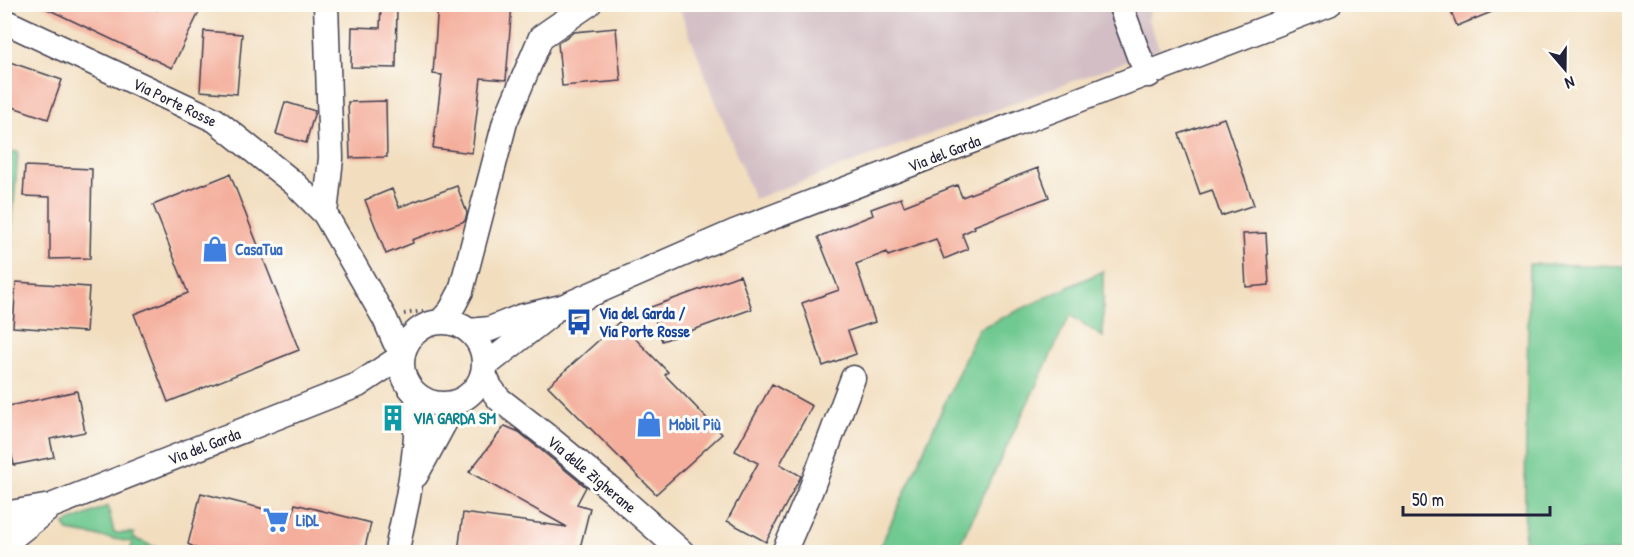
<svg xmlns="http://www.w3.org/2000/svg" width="1634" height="557" font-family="'Patrick Hand',sans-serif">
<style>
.industrial{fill:#d2bec4}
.green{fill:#6fc990;stroke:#487666;stroke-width:1.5}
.building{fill:#f4ae9b}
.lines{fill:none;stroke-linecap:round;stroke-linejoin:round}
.minor-casing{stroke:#413e4f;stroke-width:27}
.path{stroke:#413e4f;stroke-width:4;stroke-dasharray:1.5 4.5;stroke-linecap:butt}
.minor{stroke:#fff;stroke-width:24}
.labels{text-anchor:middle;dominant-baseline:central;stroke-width:6;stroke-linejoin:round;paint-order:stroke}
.street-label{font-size:16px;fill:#22223b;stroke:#fdfcf7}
.shop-label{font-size:16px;font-weight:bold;fill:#366cbe;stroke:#fdfcf7;text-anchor:start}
.transit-label{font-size:16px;font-weight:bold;fill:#164399;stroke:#fdfcf7;text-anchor:start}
.culture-label{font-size:16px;font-weight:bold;fill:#0d838f;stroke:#fdfcf7;text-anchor:start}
</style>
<rect width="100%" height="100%" fill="#fdfcf7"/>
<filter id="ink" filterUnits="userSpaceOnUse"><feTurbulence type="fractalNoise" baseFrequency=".0167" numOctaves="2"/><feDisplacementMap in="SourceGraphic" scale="12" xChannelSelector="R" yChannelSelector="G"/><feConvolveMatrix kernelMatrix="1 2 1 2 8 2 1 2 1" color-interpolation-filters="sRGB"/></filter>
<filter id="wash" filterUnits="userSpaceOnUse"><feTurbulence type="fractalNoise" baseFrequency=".008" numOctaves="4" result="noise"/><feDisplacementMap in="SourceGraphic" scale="24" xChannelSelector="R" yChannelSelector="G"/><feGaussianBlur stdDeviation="1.35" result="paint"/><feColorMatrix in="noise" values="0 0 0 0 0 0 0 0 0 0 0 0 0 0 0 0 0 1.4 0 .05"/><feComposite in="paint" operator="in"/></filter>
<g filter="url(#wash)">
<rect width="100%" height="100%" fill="#f2debf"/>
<!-- industrial -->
<path class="industrial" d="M678 5H1152L1148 20 1160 49 754 199Z"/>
<!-- green -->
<path class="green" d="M5 151 18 152 5 318 4 151Z
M1529 264 1629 266V552H1524Z
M1103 271V337L1070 315 956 552H878L978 329Z
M108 506 114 533H134L133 538 167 552H130L132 542 68 531 64 524Z"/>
<g id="blocks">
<!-- building -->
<path class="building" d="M37 4H147L157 10 160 4H203L172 68Z
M381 4H397L396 68 351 67 352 27 380 28Z
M438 4H512L506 80 481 78 472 153 433 148 442 75 433 74Z
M1448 4H1509V5L1457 26Z
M616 28 621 81 562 86 558 43 574 32Z
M204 31 242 34 237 94 200 91Z
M4 60 62 80 48 119 4 104Z
M386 101 387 157 350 158 348 102Z
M285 102 315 111 306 143 276 134Z
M1224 118 1254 205 1221 216 1212 190 1200 194 1179 134Z
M25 166 92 169 90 258 50 259V197L23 196Z
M1038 168 1049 197 974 226 975 228 962 234 968 249 944 259 936 239 888 256 887 252 856 264 875 322 848 331 856 354 823 366 802 303 839 290 818 237 873 215 871 209 901 198 904 206 957 185 962 197Z
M230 174 299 350 168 402 134 314 188 293 153 205Z
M457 186 467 213 465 221 412 240 413 243 386 254 365 200 392 189 399 207Z
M1266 233 1269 285 1246 287 1243 234Z
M740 275 752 309 662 341 651 307Z
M16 282 89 287 86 332 13 327Z
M619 322 668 372 665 375 722 434 656 494 548 386Z
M772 384 812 406 780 464 801 476 766 542 727 521 758 463 735 451Z
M77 391 85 432 50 439 54 457 14 465 4 421V407Z
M505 426 519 432 586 487 577 504 590 508 579 552H458L463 513 567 527 469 472Z
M201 493 292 516 295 504 371 523 364 552H203L188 544Z"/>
</g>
</g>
<g filter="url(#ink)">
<use href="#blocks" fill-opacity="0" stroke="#413e4f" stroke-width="1.5"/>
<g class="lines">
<!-- minor casing -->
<g class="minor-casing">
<path id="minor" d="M1120 4 1139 56 1149 75
M4 21 215 120 295 184 325 214 385 319 395 342 403 352
M325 214 331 158 326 4
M402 363a41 41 0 1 1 82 0a41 41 0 1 1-82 0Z
M440 322 451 310 461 291 505 122 541 37 589 4
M469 331 490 329 520 317 562 307 734 232 1329 4
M485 366 550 315
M483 372 490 387 499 399 548 437 612 490 682 552
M416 475 455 403
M4 514 51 506 358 385 402 356
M4 544 47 510
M397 552C400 529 407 507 410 484 415 455 418 425 417 396
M784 552 810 492 853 378"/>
</g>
<!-- path -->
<path class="path" d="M404 314 423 311"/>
<!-- minor -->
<use href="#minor" class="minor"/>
</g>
</g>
<!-- icons -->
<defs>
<g id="shop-bare" transform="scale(2.07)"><path d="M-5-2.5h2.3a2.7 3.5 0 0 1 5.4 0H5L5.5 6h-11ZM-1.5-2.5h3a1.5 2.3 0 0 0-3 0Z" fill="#3f7fe0" stroke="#fdfcf7" stroke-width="2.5" paint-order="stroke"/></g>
<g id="bus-bare" transform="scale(2.07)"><path d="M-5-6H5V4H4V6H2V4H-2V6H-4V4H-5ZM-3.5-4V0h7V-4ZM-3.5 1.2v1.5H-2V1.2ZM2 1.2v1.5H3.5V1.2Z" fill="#1a4fb4" stroke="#fdfcf7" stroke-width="2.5" paint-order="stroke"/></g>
<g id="building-bare" transform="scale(2.07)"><path d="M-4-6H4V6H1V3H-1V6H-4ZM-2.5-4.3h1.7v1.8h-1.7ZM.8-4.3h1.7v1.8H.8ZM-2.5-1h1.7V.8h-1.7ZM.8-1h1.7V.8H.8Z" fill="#0f9aa8" stroke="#fdfcf7" stroke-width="2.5" paint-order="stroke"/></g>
<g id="supermarket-bare" transform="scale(2.07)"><path d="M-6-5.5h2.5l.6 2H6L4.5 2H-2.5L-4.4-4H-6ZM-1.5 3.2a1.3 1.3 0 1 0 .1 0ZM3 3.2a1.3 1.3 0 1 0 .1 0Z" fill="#3f7fe0" stroke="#fdfcf7" stroke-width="2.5" paint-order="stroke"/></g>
</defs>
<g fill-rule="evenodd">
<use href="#shop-bare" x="215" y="249"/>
<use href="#bus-bare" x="579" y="322"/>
<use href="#building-bare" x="393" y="418"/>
<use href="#shop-bare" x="649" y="424"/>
<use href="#supermarket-bare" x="276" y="520"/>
</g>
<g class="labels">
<!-- street labels -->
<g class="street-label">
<text transform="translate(175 102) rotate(26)">Via Porte Rosse</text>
<text transform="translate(944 153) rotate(-21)">Via del Garda</text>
<text transform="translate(204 446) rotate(-21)">Via del Garda</text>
<text transform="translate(592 474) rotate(40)">Via delle Zigherane</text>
</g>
<!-- shop labels -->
<g class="shop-label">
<text x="235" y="249">CasaTua</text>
<text x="669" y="424">Mobil Più</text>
<text x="296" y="520">LiDL</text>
</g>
<!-- transit labels -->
<g class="transit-label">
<text x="599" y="313">Via del Garda /<tspan x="599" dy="18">Via Porte Rosse</tspan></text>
</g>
<!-- culture labels -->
<g class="culture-label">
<text x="413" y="418">VIA GARDA SM</text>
</g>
</g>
<!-- margin -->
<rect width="1634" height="557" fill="none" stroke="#fdfcf7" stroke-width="24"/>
<!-- north arrow -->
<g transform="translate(1565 69) rotate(160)" stroke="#fdfcf7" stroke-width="4.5" paint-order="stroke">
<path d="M0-4.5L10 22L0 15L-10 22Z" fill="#22223b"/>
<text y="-9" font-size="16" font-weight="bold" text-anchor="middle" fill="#22223b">N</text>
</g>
<!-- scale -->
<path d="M1403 506v9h147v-9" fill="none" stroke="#22223b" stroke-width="3"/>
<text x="1412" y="506" font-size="18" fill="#22223b" stroke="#fdfcf7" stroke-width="4.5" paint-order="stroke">50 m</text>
</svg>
